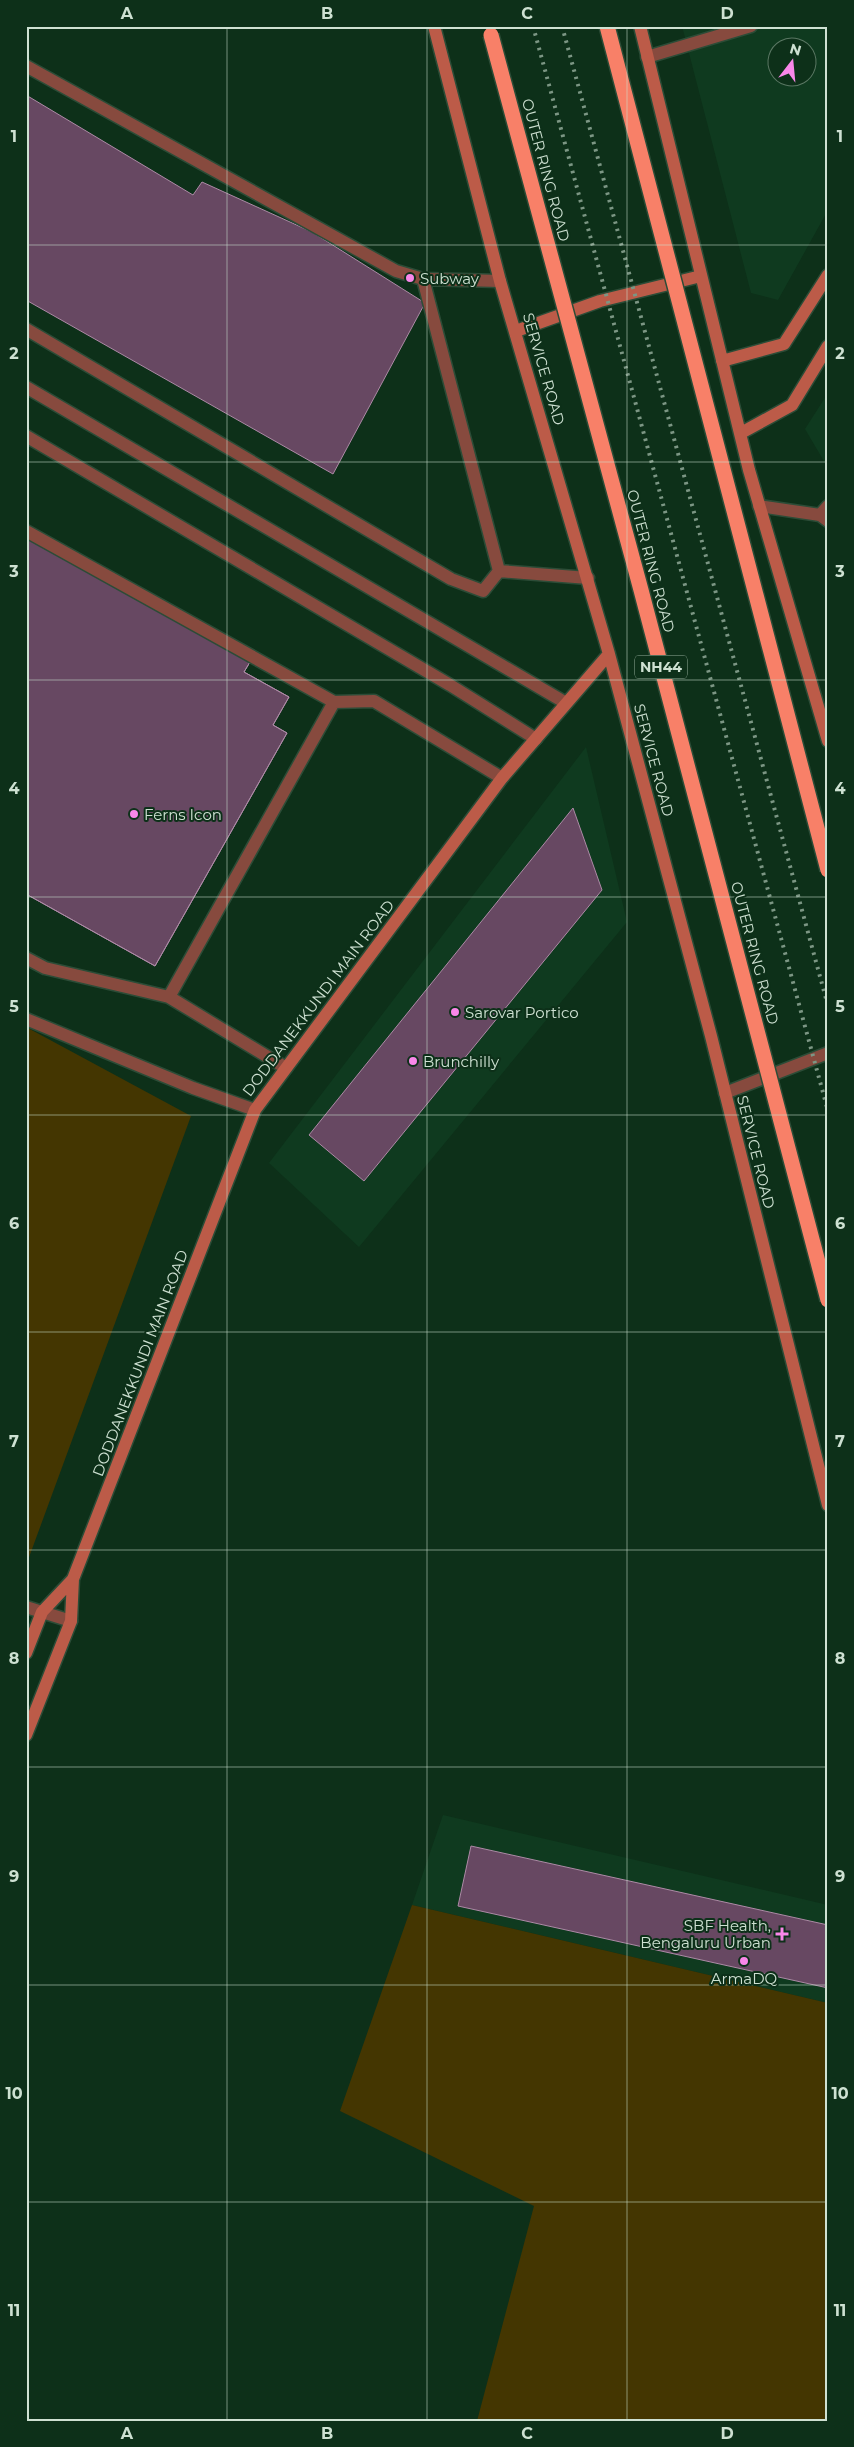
<svg xmlns="http://www.w3.org/2000/svg" width="854" height="2447" font-family="Montserrat,sans-serif">
<style>
.built{fill:#0f3a1f;fill-rule:evenodd}
.green{fill:#443601}
.building{fill:#674862;stroke:#ad8aa6}
.lines{fill:none;stroke-linecap:round;stroke-linejoin:round}
.lane-casing{stroke:#2c4c37;stroke-width:15}
.street-casing{stroke:#2c4c37;stroke-width:15}
.secondary-casing{stroke:#2c4c37;stroke-width:15}
.lane{stroke:#874a3e;stroke-width:12}
.street{stroke:#874a3e;stroke-width:12}
.secondary{stroke:#bc5b48;stroke-width:12}
.rail{stroke:#7c9684;stroke-width:4;stroke-dasharray:2.5 5;stroke-linecap:butt}
.highway-bridge-casing{stroke:#2c4c37;stroke-width:18;stroke-linecap:butt}
.highway-bridge{stroke:#f88068;stroke-width:15}
.grid{fill:none;stroke:#cee1d2;stroke-width:1;stroke-opacity:0.55}
.poi-dot{fill:#f987e9;stroke:#0d3019;stroke-width:2}
.labels{text-anchor:middle;dominant-baseline:central;stroke-width:4;stroke-linejoin:round;paint-order:stroke}
.shield{fill:#0d3019;stroke:#94ac9a;stroke-width:1}
.shield-label{font-size:14px;font-weight:bold;fill:#cee1d2}
.street-label{font-size:15px;fill:#cee1d2;stroke:#0d3019}
.poi-label{font-size:15px;fill:#cee1d2;stroke:#0d3019;text-anchor:start}
.neatline{fill:none;stroke:#cee1d2;stroke-width:2}
.grid-label{font-size:16px;text-anchor:middle;font-weight:bold;fill:#cee1d2}
</style>
<rect width="100%" height="100%" fill="#0d3019"/>
<!-- built -->
<path class="built" d="M682 26H828V210L778 300 751 293ZM776 48H806V78H776Z
M828 393V468L805 429Z
M586 747 627 922 359 1247 269 1163Z
M443 1815 828 1905V2003L412 1905Z"/>
<!-- green -->
<path class="green" d="M26 1027 191 1116 28 1560 26 1559Z
M412 1905 828 2003V2421H477L534 2206 340 2111Z"/>
<!-- building -->
<path class="building" d="M26 95 193 195 202 182 312 232 425 303 333 474 26 300Z
M26 535 250 662 244 672 289 697 273 725 287 733 155 966 26 894Z
M26 536 250 662 244 672 289 697 273 725 287 733 155 966 26 894Z
M573 808 602 890 364 1181 309 1135Z
M471 1846 828 1925V1988L458 1906Z"/>
<g class="lines">
<!-- lane casing -->
<g class="lane-casing">
<path id="lane" d="M647 57 751 26
M26 66 396 271 423 279 500 281
M26 329 451 579 483 591 499 571 423 279
M820 515 828 506
M26 531 334 702 374 701 502 778
M499 571 588 578
M26 958 45 968 169 997 286 1068
M169 997 334 702"/>
</g>
<!-- street casing -->
<g class="street-casing">
<path id="street" d="M26 387 566 703
M26 436 450 685 536 739
M759 506 820 515 828 521
M26 1019 193 1088 255 1110
M725 1093 828 1053
M26 1607 71 1621"/>
</g>
<!-- secondary casing -->
<g class="secondary-casing">
<path id="secondary" d="M434 26 500 281 609 654 711 1036 828 1505
M640 26 749 470 828 741
M516 331 600 301 701 276
M722 361 784 344 828 275
M741 433 792 405 828 346
M26 1653 42 1612 73 1579
M26 1735 71 1621 73 1579 255 1110 502 778 609 654"/>
</g>
<!-- lane -->
<use href="#lane" class="lane"/>
<!-- street -->
<use href="#street" class="street"/>
<!-- secondary -->
<use href="#secondary" class="secondary"/>
<!-- rail -->
<path class="rail" d="M533 26 828 1111
M562 26 828 1006"/>
<!-- highway-bridge casing -->
<g class="highway-bridge-casing">
<path id="highway-bridge" d="M607 26 828 870
M491 35 641 590 828 1300"/>
</g>
<!-- highway-bridge -->
<use href="#highway-bridge" class="highway-bridge"/>
</g>
<!-- grid -->
<path class="grid" d="M227 26V2421M427 26V2421M627 26V2421M26 245H828M26 462H828M26 680H828M26 897H828M26 1115H828M26 1332H828M26 1550H828M26 1767H828M26 1985H828M26 2202H828"/>
<!-- markers -->
<g class="poi-dot">
<circle cx="410" cy="278" r="5"/>
<circle cx="134" cy="814" r="5"/>
<circle cx="455" cy="1012" r="5"/>
<circle cx="413" cy="1061" r="5"/>
<path d="M779.5 1926.5h5v5h5v5h-5v5h-5v-5h-5v-5h5z"/>
<circle cx="744" cy="1961" r="5"/>
</g>
<g class="labels">
<!-- shield labels -->
<rect class="shield" x="635" y="655.5" width="52" height="23" rx="4"/>
<g class="shield-label">
<text x="661" y="667">NH44</text>
</g>
<!-- street labels -->
<g class="street-label">
<text transform="translate(546 170) rotate(75)">OUTER RING ROAD</text>
<text transform="translate(544 369) rotate(74)">SERVICE ROAD</text>
<text transform="translate(651 561) rotate(75)">OUTER RING ROAD</text>
<text transform="translate(654 760) rotate(75)">SERVICE ROAD</text>
<text transform="translate(755 953) rotate(75)">OUTER RING ROAD</text>
<text transform="translate(318 998) rotate(-53)">DODDANEKKUNDI MAIN ROAD</text>
<text transform="translate(756 1152) rotate(76)">SERVICE ROAD</text>
<text transform="translate(140 1363) rotate(-69)">DODDANEKKUNDI MAIN ROAD</text>
</g>
<!-- poi labels -->
<g class="poi-label">
<text x="420" y="278">Subway</text>
<text x="144" y="814">Ferns Icon</text>
<text x="465" y="1012">Sarovar Portico</text>
<text x="423" y="1061">Brunchilly</text>
<text x="771" y="1925" text-anchor="end">SBF Health,<tspan x="771" dy="17">Bengaluru Urban</tspan></text>
<text x="744" y="1978" text-anchor="middle">ArmaDQ</text>
</g>
</g>
<!-- border -->
<rect width="854" height="2447" fill="none" stroke="#0d3019" stroke-width="55"/>
<!-- north arrow -->
<g transform="translate(792 62) rotate(16)"><circle r="24" fill="#0d3019" stroke="#5a7763"/>
<path d="M0-4L9 19L0 12L-9 19Z" fill="#f987e9"/>
<text y="-8" font-size="14" font-weight="bold" text-anchor="middle" fill="#cee1d2">N</text>
</g>
<rect x="28" y="28" width="798" height="2392" class="neatline"/>
<g class="grid-label">
<text x="127" y="19">A</text>
<text x="327" y="19">B</text>
<text x="527" y="19">C</text>
<text x="727" y="19">D</text>
<text x="14" y="142">1</text>
<text x="840" y="142">1</text>
<text x="14" y="359">2</text>
<text x="840" y="359">2</text>
<text x="14" y="577">3</text>
<text x="840" y="577">3</text>
<text x="14" y="794">4</text>
<text x="840" y="794">4</text>
<text x="14" y="1012">5</text>
<text x="840" y="1012">5</text>
<text x="14" y="1229">6</text>
<text x="840" y="1229">6</text>
<text x="14" y="1447">7</text>
<text x="840" y="1447">7</text>
<text x="14" y="1664">8</text>
<text x="840" y="1664">8</text>
<text x="14" y="1882">9</text>
<text x="840" y="1882">9</text>
<text x="14" y="2099">10</text>
<text x="840" y="2099">10</text>
<text x="14" y="2316">11</text>
<text x="840" y="2316">11</text>
<text x="127" y="2439">A</text>
<text x="327" y="2439">B</text>
<text x="527" y="2439">C</text>
<text x="727" y="2439">D</text>
</g>
</svg>
